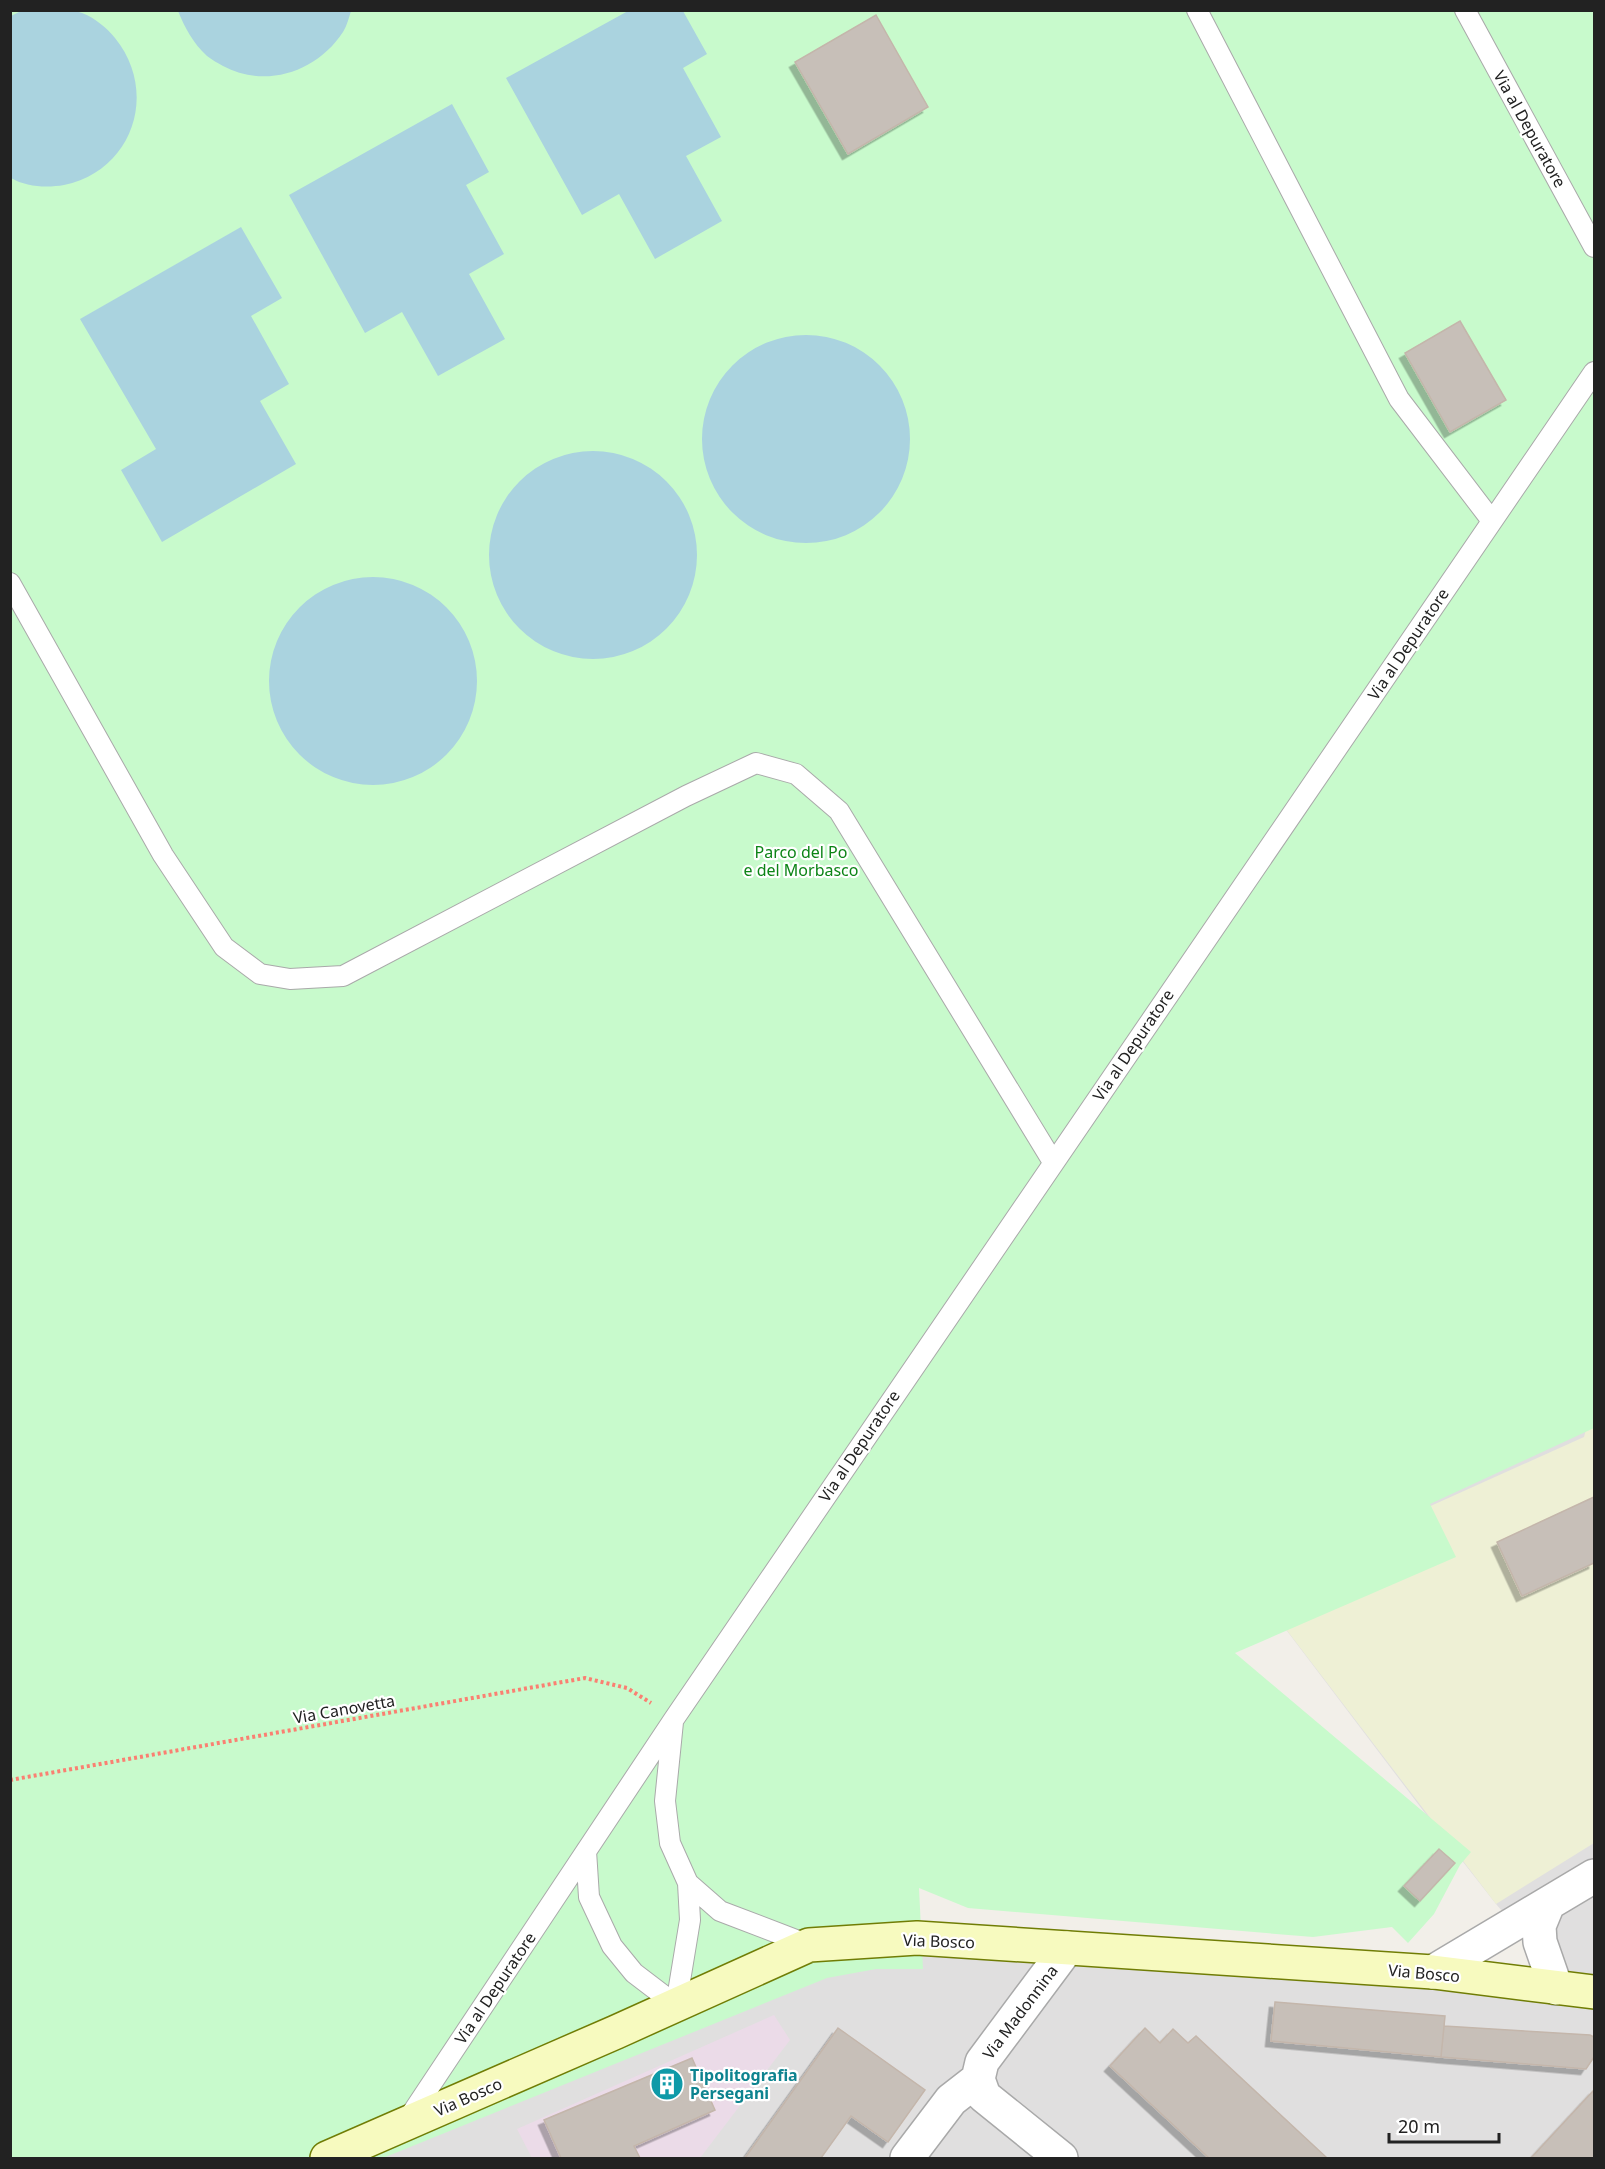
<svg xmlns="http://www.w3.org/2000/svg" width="1605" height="2169" font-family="'Noto Sans',sans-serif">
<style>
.residential{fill:#e0dfdf}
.industrial{fill:#ebdbe8}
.farmland{fill:#eef0d5}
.park{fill:#c8facc}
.water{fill:#aad3df}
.building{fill:#c7bfb8;stroke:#c4b6ab;stroke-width:1.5;filter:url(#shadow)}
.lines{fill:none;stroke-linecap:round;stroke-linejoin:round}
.lane-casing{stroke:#a9a9a9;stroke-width:22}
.street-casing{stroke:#a9a9a9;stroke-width:36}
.secondary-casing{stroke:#707d05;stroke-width:36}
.path{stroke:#fa8072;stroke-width:4;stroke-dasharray:3 3;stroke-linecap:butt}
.lane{stroke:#fff;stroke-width:20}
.street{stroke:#fff;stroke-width:33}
.secondary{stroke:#f7fabf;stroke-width:33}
.labels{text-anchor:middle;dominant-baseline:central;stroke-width:4.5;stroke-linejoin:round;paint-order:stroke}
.street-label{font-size:16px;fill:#222;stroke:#fff}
.park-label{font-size:16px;fill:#0c8416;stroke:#fff}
.culture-label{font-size:16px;font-weight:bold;fill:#0d838f;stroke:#fff;text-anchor:start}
</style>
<defs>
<filter id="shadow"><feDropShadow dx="-5.5" dy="5.5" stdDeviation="0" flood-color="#0004"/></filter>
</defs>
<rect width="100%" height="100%" fill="#f2efe9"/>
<!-- residential -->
<path class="residential" d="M1594 1420V2158H346L802 1944 1571 1991 1496 1904 1434 1825 1253 1586Z"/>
<!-- industrial -->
<path class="industrial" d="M774 2015 790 2040 700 2158H532L517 2129Z"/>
<!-- farmland -->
<path class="farmland" d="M1594 1399V1843L1496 1904 1253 1586 1584 1437Z"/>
<!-- park -->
<path class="park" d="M11 11H1594V1428L1430 1504 1456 1557 1235 1653 1471 1852 1460 1865 1434 1914 1408 1943 1392 1927 1313 1937 968 1908 919 1888 923 1969H876L827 1978 383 2158H11Z"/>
<!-- water -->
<path class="water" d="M23 10C41 10 65 7 82 13 95 18 107 28 115 38 159 92 133 171 64 185 47 188 26 187 11 178V16Z
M178 11H351C349 17 347 26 343 32 317 72 265 89 223 66 218 63 212 60 207 56 193 43 185 28 178 11Z
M628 11H683L707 54 683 68 721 137 686 156 722 221 655 259 619 194 582 215 506 78Z
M452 104 489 172 466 185 504 254 469 274 505 339 438 376 402 312 365 333 289 195Z
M241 227 282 298 251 316 289 384 260 401 296 464 162 542 121 470 156 449 80 319Z
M702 439a104 104 0 1 1 208 0a104 104 0 1 1-208 0Z
M489 555a104 104 0 1 1 208 0a104 104 0 1 1-208 0Z
M269 681a104 104 0 1 1 208 0a104 104 0 1 1-208 0Z"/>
<!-- building -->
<path class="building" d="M876 15 928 107 848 154 795 62Z
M1460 321 1506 400 1450 432 1405 353Z
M1594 1497V1563L1522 1596 1497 1542Z
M1439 1849 1455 1863 1420 1901 1404 1886Z
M1275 2002 1445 2016 1441 2057 1271 2041Z
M1444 2026 1590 2035 1594 2037V2057L1586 2069 1441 2057Z
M838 2028 925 2090 888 2142 851 2116 821 2158H745Z
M1145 2028 1160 2043 1173 2029 1188 2043 1196 2036 1327 2158H1209L1110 2066Z
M692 2058 715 2110 634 2146 640 2158H561L544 2120Z
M1594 2090V2158H1531Z"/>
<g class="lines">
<!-- lane casing -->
<g class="lane-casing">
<path id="lane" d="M1197 10 1399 399 1492 521
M1465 10 1594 247
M10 583 163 855 224 947 260 974 290 979 343 976 686 796 756 763 796 774 839 811 1053 1162
M586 1851 589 1897 612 1946 634 1973 676 2005 690 1920 688 1883 670 1843 665 1801 673 1722
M688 1883 720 1911 809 1945
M408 2119 674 1719 1594 372"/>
</g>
<!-- street casing -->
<g class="street-casing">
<path id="street" d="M1548 1904 1539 1926 1540 1942 1556 1988
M1433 1972 1594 1876
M978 2079 984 2096 1061 2158
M907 2158 951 2100 978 2079 982 2062 1067 1948"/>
</g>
<!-- secondary casing -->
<g class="secondary-casing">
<path id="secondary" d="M327 2158 616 2032 809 1945 917 1938 1433 1972 1594 1992"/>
</g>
<!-- path -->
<path class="path" d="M10 1780 585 1678 627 1688 651 1703"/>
<!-- lane -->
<use href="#lane" class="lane"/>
<!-- street -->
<use href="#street" class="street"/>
<!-- secondary -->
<use href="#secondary" class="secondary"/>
</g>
<!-- icons -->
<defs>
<g id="building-disc" transform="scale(1.725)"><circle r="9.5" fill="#0f9aa8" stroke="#fff"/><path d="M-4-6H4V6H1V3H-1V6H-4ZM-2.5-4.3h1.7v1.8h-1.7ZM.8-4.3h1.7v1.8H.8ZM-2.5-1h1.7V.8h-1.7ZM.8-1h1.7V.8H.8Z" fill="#fff"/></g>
</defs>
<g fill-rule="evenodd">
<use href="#building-disc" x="667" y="2084"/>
</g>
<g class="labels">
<!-- street labels -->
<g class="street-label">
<text transform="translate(1530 129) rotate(61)">Via al Depuratore</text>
<text transform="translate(1408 644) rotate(-56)">Via al Depuratore</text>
<text transform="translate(1133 1045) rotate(-56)">Via al Depuratore</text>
<text transform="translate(859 1446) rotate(-56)">Via al Depuratore</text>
<text transform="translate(344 1709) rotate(-10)">Via Canovetta</text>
<text transform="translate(939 1941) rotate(2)">Via Bosco</text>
<text transform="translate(1424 1973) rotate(5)">Via Bosco</text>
<text transform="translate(495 1988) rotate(-56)">Via al Depuratore</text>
<text transform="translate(1020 2012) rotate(-53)">Via Madonnina</text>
<text transform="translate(468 2097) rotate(-24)">Via Bosco</text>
</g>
<!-- park labels -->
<g class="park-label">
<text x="801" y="852">Parco del Po<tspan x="801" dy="18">e del Morbasco</tspan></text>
</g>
<!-- culture labels -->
<g class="culture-label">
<text x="690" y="2075">Tipolitografia<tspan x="690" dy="18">Persegani</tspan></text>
</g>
</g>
<!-- border -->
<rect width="1605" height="2169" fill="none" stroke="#222222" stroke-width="24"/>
<!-- scale -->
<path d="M1389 2133v9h110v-9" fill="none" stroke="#222222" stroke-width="3"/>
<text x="1398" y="2133" font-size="18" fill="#222222" stroke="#ffffff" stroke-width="4.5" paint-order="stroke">20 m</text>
</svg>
